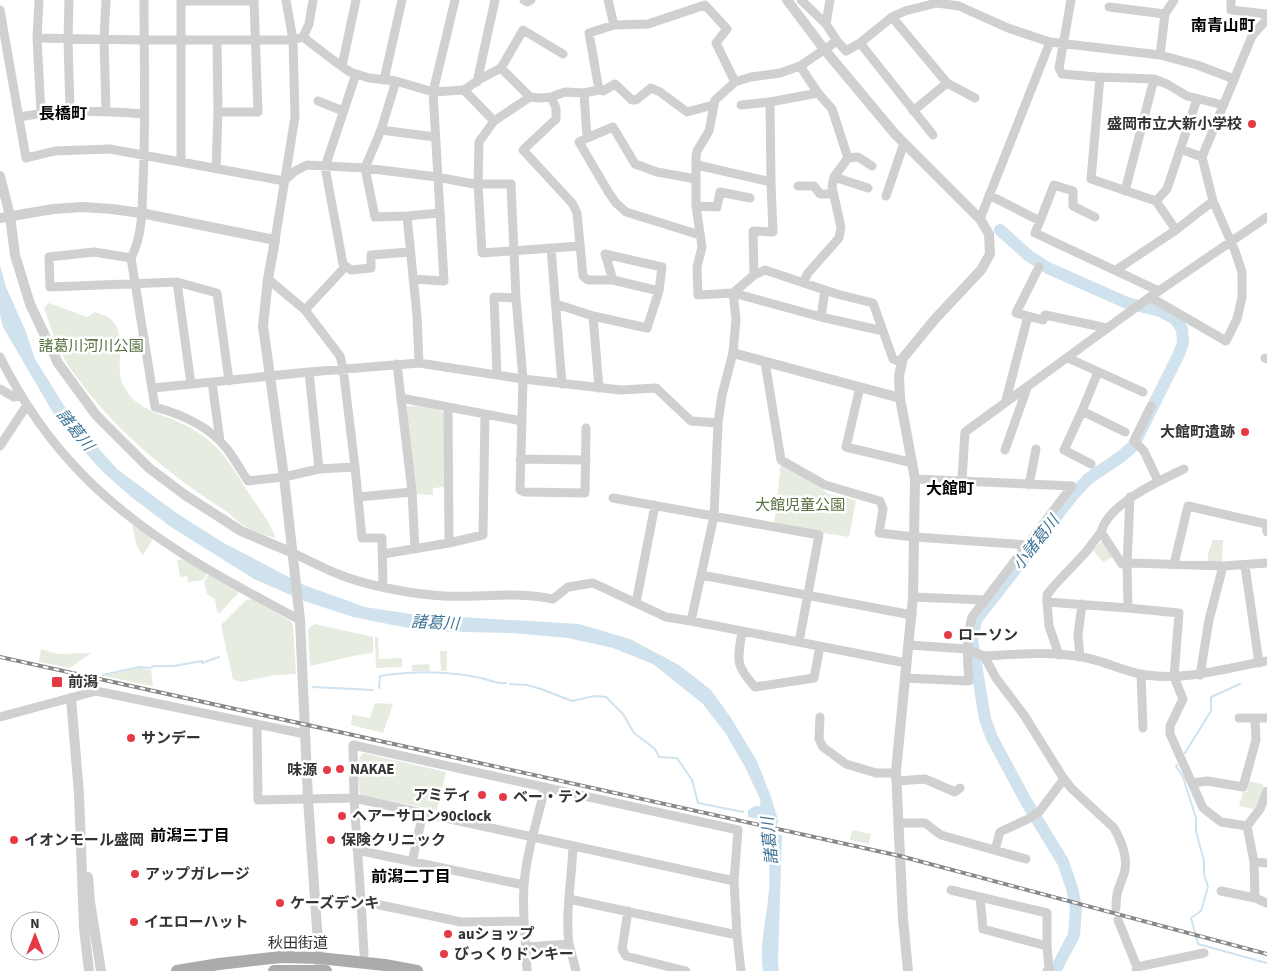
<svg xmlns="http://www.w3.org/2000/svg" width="1267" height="971" font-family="'Source Sans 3','Noto Sans JP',sans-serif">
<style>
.green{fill:#e6ecdf}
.water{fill:#cfe2ee}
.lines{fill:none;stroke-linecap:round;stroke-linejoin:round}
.stream{stroke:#cfe2ee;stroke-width:2}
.river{stroke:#cfe2ee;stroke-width:12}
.minor{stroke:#d0d0d0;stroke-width:9}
.tertiary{stroke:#d0d0d0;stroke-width:10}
.primary{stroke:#ababab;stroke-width:12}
.rail-casing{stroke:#888;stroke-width:4}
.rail{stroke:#fff;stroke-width:2;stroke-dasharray:5.5;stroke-linecap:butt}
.poi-dot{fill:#e63946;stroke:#fff;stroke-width:2}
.labels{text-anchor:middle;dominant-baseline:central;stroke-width:5;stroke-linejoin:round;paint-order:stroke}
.poi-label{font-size:15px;font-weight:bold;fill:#333;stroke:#fff;text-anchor:start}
.park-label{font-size:15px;fill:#56703f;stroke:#fff}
.street-label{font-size:15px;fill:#333;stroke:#fff}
.neighbourhood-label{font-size:16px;font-weight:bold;fill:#000;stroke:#fff}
.water-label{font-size:16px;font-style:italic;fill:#3f7597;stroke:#fff}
</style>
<rect width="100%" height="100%" fill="#fff"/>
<!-- green -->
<path class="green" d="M49 303 87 317 95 312C100 314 105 315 109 318 128 329 115 366 122 383 124 387 128 392 130 396 144 412 169 416 187 426 222 445 230 464 250 495 260 510 270 522 276 538 264 535 251 531 241 524 235 520 232 515 226 511 166 473 111 427 70 368 58 350 51 328 44 308Z
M404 406C417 407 437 404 445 415L444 487 433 488V495L414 494Z
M781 463 829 494 856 500 849 537 774 525Z
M132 521 154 537 143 555C134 546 134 533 132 521Z
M1103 540 1113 557 1103 562 1093 550Z
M1213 540H1223L1222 563 1207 562 1209 550Z
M186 559 207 573 203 580 188 582 187 576 180 577 177 560Z
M209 574 239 592 220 613 217 612 215 599 207 594 204 582Z
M250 599 256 600 291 622 293 626 296 674 274 675 242 682 233 679 221 625 246 600Z
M315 624 373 637V653L353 656 310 666 308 629Z
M375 637H378L379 659 402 658V667L376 668Z
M41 649 57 654 91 653 70 668 39 662Z
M440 651H447V671H441Z
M429 664 430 671H412V665Z
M139 668 151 670 153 686 104 676Z
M375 703 393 704 383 733 351 725 352 715 370 718Z
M363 753 446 772 437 810 360 795C359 783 354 762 363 753Z
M1249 781 1264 785 1259 800 1254 809 1239 806 1243 792H1247Z
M852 830 871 834 869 844 850 840Z"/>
<!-- water -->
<path class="water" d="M0 265 6 287 26 332 35 359 68 412 83 431 117 469 175 512 222 542 304 585 365 607 411 614 579 624 630 639 679 665 711 690 731 718 757 761 771 797 779 823 748 817V810L755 806H761L760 799 745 767 726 734 703 704 653 664 613 648 568 638 512 633 423 631 353 617 304 601 254 579 171 527 130 496 102 471 76 442 52 411 3 327 0 315Z
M769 833 782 835 778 962 779 971H763C759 944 767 917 769 890 770 871 769 852 769 833Z"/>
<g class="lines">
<!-- stream -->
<path class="stream" d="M103 675 139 667 150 668 154 666H174L202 661V663L219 657
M510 684 527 685 541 689 572 701 594 696 606 697 623 714 634 733 655 749 659 757 677 758 692 780 698 803 743 812
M313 687 373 690
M379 688 380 676C420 670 461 671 499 683H506
M1185 753 1211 711V697L1240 684
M1177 765 1176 766 1183 777 1196 818V831L1204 861V874L1208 887 1201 911 1191 918 1198 944 1267 963"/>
<!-- river -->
<path class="river" d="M1000 230 1029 256 1048 268 1127 303 1160 311 1175 319 1182 329 1183 343 1178 356 1133 446 1122 456 1088 479 1073 495 976 620 972 640 985 719 992 738 1027 803 1063 862 1072 888 1076 908 1074 935 1055 971
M766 806 771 823 772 850"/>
<!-- minor -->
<path class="minor" d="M39 0 37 38 41 113
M69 0 68 39 70 111
M144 0C144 61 146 122 143 183 142 208 143 235 131 258L155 407C181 414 210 427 227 449 235 459 241 471 248 481L284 477 319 469 355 467
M524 0 527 2 531 0
M801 0 826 24
M830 0 826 24 837 41 846 51 860 43 892 17 905 11 937 3 959 6 1008 28 1050 42 1160 55 1197 65 1234 79
M1071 0 1059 68 1062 74 1097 77 1154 79 1167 84 1187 96 1223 105
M1231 0V10L1267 14
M181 1H254L258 112H218
M1109 7 1165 14
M0 10 26 158 55 151 110 149 284 181 295 171 307 165 365 168 437 177 474 184H511L516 298 523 379 520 490 524 492 585 493 586 428
M892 17 947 83 975 98
M614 25 648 24 705 5 727 29 716 43 735 82
M303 37 333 60 350 72 369 78 396 81 433 92 464 90 480 79 501 68 530 97 539 98 551 97 565 92 584 93 599 90 589 33 614 25 608 0
M37 38 144 40H293L303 37 309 24 313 0
M837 41 800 66 780 73 751 77 735 82 715 100 709 131 697 151 696 157V206L702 247 697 267 698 295 733 293 736 319 733 353 722 395 718 423 714 516 691 621 906 663
M860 43 933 135
M1160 55 1165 14 1174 0
M342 66 356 0
M800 66 818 93
M501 68 523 30 563 54
M356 74 325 167 343 264 351 270 371 268V255L410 252
M1100 77 1091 179 1156 201 1176 230
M384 80 402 0
M396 81 381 130 365 168 375 217 407 216 417 316 419 363
M477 82 495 0
M464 90 494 121
M599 90 603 91 615 84 632 100H636L651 88 660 92 687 112 713 105
M584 93 587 138 579 142 609 193 616 203 626 212 700 235
M530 97 494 121 479 142 478 184 482 253 580 246
M551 97 556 108V119L523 150 572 203 577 213 583 276 588 280H613L605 254 662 267 659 291 647 328 593 316 556 304
M318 101 343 111
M741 105 770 102
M106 111 104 39 106 0
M913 111 947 83
M19 117C61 109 102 111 144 114
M381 130 435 137
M587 138 613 127 635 164 657 172 696 179
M1180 149 1202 157
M181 162V0
M697 165 771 182 770 102 818 93 832 109 848 158 858 157 872 166
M216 169 218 112 217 40
M834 177 868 188
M798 186H814L820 194H833
M1125 191 1154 79
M989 195 1040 221 1054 185 1073 191V206L1095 217
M886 196 904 143
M1156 201 1167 189 1197 99
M696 206 717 207 720 192 750 198
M407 216 439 213
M980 219 1050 42
M1040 221 1035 233 1159 291
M275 240 295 117 293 40 286 0
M551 248 562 384
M131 258 94 252 49 257 50 287 177 282 217 293 229 381
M1039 267 1016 313 1043 320 1045 315 1107 328
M1116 270 1176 230 1213 201
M754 275 765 270 837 294 873 303 893 359 901 362
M268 279 305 310 340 356 343 368 355 467 362 538H382L383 587
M413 279 444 281 433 92 455 0
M613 280 659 291
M177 282 191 384
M803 283 808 273 839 238 841 227 832 187 834 177 848 158
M733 293 821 317 883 331
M733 293 754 275 753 231 773 232 771 182
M1150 297 1226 341 1237 319 1242 297V272L1235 251 1213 201 1202 157 1252 36 1267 19
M305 310 346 266
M593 316 599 388
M821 317 825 290
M0 357C21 399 48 439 80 472 141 536 223 579 300 620
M1068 358 1143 392
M1265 358 1267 359
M765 362 781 460 825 485 880 501 883 509 879 533 915 537 1028 545
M397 364 412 492 415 549
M309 372 319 469
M497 375 494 297 516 298
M212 382 220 441
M860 387 846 447 913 463
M153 388 309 372 419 363 523 379 621 390 656 388 691 421 718 423
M0 389 14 397 21 396
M401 398 522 421
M1006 400 1028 316
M1151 406 1134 441 1144 451 1158 481
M448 407 449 543
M1082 411 1125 432
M0 446 27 405
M1005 450 1027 388
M520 459 586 460
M1091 464 1064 450 1082 411 1098 372
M1184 469C1159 481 1108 504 1101 532L1122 564 1131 563 1223 566
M962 480 965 432 1150 297 1267 217
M1029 485 1036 449
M358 497 412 492
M1130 497 1127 564 1128 608 1179 613 1174 677 1183 699 1170 726V734L1203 808 1221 822 1247 826 1254 862 1255 898 1267 903
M613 498 819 535 799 642
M1101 532 1086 552 1053 587 1047 595V602L1128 608
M293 553C308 560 323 568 338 574 367 586 412 594 443 596 479 598 519 591 553 599L568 587 593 583 666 617 691 621
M383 554 449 543 483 535 485 414
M1174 564 1188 506 1266 524 1267 532
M1245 566 1259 663
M701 575 912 615
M913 597 984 600
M1047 602 1049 626 1059 655
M636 603 655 505
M742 631C738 660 734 664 755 687L814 678 820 646
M909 645 967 649 984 656 996 678 1024 715 1062 776 1071 788 1114 828C1121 841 1129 858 1124 874 1119 888 1116 891 1116 908
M984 656C1018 654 1053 651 1087 658 1107 662 1125 672 1146 675 1187 681 1226 668 1267 661
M1080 657 1078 635 1082 604
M1141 674 1143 728
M1200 675 1209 620 1223 566 1267 563
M905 678 969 681C967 658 966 639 972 617L1072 486 915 479
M0 717 96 691 305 734
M820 717 819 739 823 747 846 764 876 773H896
M1239 718H1267
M257 724 258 800 354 798 734 881
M897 781 925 779 955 792 960 788
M1193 783 1207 781 1243 787 1256 740 1255 718
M898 823H925L941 835 1026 859
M1247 826 1260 809 1267 791
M573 846C572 877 565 914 569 944 571 953 574 962 576 971
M357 850 524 885
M995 850 1000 832 1028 819 1039 812 1064 779
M412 862 423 813
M1254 862 1267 863
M951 890 1047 913V946L1049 969 1047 971
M1221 891 1255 898
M980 897 983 929 1047 946
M569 899 737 935
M361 901 364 954
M628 911 622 949 626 956 686 971
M1118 920 1137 967 1136 971
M523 921 461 922 361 901 354 798 353 745 738 830 734 881 737 935 741 971
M526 947 569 944
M1137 967 1204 953
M527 971C526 943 522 914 524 886 526 853 538 819 545 787"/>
<!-- tertiary -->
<path class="tertiary" d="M787 0 824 49 895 134 980 219 989 234 990 254 981 270 935 319 903 358 899 376 900 398 915 479 913 597 896 771 903 919 908 971
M0 176 10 216 15 255 30 304 58 363 96 415 149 468 185 495 241 531 293 553
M0 218 53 209 83 207 112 209 141 213 275 240 268 279 263 326 284 477 300 620 308 799 320 971
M733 353 900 398
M71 698 79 794 84 928 89 971
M88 877 90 902 101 971"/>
<!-- primary -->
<path class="primary" d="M177 971 219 964 281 957 319 958 385 965 417 971
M274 971H326"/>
<!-- rail casing -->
<g class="rail-casing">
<path id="rail" d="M0 657 900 856 1267 954"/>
</g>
<!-- rail -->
<use href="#rail" class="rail"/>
</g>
<!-- markers -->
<g class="poi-dot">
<circle cx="1252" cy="124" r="5"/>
<circle cx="1245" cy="432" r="5"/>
<circle cx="948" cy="635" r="5"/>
<rect x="51" y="676" width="12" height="12" rx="2.5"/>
<circle cx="131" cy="738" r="5"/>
<circle cx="340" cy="769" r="5"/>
<circle cx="327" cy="770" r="5"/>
<circle cx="482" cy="795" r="5"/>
<circle cx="503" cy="797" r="5"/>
<circle cx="342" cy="816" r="5"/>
<circle cx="14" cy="840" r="5"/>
<circle cx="331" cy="840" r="5"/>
<circle cx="135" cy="874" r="5"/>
<circle cx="280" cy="903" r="5"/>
<circle cx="134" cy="922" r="5"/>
<circle cx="448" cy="934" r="5"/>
<circle cx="444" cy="954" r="5"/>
</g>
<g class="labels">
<!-- poi labels -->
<g class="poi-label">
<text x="1242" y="124" text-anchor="end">盛岡市立大新小学校</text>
<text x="1235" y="432" text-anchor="end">大館町遺跡</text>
<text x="958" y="635">ローソン</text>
<text x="68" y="682">前潟</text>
<text x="141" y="738">サンデー</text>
<text x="350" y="769">NAKAE</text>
<text x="317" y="770" text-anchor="end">味源</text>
<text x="472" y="795" text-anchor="end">アミティ</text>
<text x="513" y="797">ベー・テン</text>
<text x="352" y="816">ヘアーサロン90clock</text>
<text x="24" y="840">イオンモール盛岡</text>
<text x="341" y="840">保険クリニック</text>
<text x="145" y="874">アップガレージ</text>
<text x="290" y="903">ケーズデンキ</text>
<text x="144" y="922">イエローハット</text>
<text x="458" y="934">auショップ</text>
<text x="454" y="954">びっくりドンキー</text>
</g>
<!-- park labels -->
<g class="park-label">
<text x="91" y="346">諸葛川河川公園</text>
<text x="800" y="505">大館児童公園</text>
</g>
<!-- street labels -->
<g class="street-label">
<text x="298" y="943">秋田街道</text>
</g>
<!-- neighbourhood labels -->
<g class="neighbourhood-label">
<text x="1223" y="26">南青山町</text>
<text x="63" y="114">長橋町</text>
<text x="950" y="489">大館町</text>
<text x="190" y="836">前潟三丁目</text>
<text x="411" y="877">前潟二丁目</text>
</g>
<!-- water labels -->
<g class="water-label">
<text transform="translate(75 430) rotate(51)">諸葛川</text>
<text transform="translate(1036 543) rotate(-52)">小諸葛川</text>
<text transform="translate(435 623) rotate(3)">諸葛川</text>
<text transform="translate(770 841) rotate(-96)">諸葛川</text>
</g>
</g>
<!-- north arrow -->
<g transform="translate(35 936)"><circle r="24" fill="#ffffff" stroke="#adadad"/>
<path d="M0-4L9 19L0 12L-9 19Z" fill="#e63946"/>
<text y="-8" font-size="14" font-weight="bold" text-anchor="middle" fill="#333333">N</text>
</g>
</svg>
